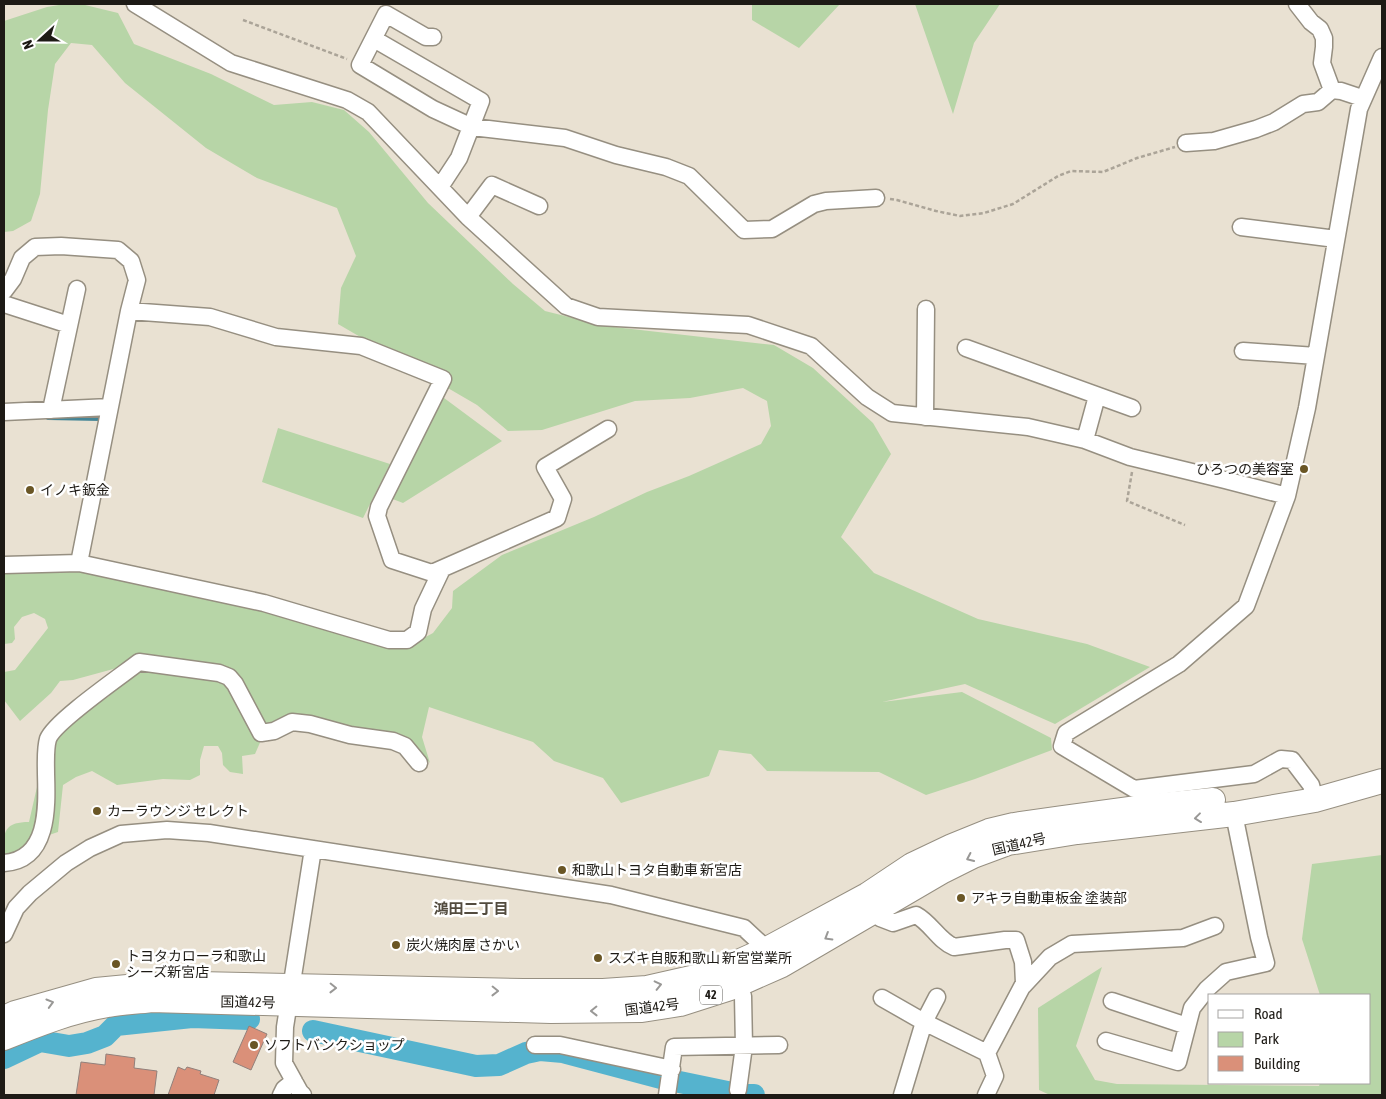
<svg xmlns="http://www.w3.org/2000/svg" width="1386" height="1099" font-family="'Asap Condensed','Noto Sans JP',sans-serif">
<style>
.green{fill:#b7d5a7}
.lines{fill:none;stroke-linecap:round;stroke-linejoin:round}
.stream{stroke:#448596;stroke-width:4}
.river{stroke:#55b3ce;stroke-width:22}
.building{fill:#da9079;stroke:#91807b}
.minor-casing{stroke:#968f81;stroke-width:19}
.highway-casing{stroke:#968f81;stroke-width:26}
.path{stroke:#aba498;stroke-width:2.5;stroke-dasharray:4 2.5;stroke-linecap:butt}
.minor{stroke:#fff;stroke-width:16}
.highway{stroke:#fff;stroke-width:24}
.oneway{stroke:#999896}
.poi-dot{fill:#6a5625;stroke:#fff;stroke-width:2}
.labels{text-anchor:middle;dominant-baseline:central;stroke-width:5;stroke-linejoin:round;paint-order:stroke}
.shield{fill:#fff;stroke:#615f5b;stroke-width:1}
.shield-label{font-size:12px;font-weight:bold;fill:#1d1a15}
.poi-label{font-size:14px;fill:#1d1a15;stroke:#fff;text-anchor:start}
.street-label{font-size:14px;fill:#1d1a15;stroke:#fff}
.neighbourhood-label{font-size:15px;font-weight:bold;fill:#524b3f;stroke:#fff}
</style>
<rect width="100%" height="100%" fill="#e9e1d2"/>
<!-- green -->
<path class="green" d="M65 4H81L118 13 134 44 211 74 274 105 312 102 344 110 369 132 428 203 513 284 545 311 605 326 774 345 813 368 873 423 891 454 841 537 874 573 978 619 1087 644 1150 667 1055 724 965 684 882 702 962 692 1051 738 1052 750 975 779 926 795 879 772 767 771 751 754 719 750 709 776 621 803 603 778 554 761 533 742 429 707 422 737 430 763 415 747 302 722 262 738 255 754 242 756 243 774 230 772 223 765 222 753 218 746H204L200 760V775L190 780 163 779 117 785 92 771 76 777 63 785 58 832 46 836 4 859C4 836 0 822 29 822L47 743 91 707 108 697 120 686 123 670 117 668 73 680 60 681 51 693 20 721 4 700V672L15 670 48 628 45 619 34 613 22 617 14 627 15 639 12 643 4 644V573L68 569 205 595 359 638 411 645 433 633 452 608 453 591 502 555 594 517 647 492 689 476 761 444 771 426 767 401 743 388 690 398 635 401 542 430 508 431 477 405 338 324 341 288 356 256 337 208 257 178 206 148 125 83 92 45 71 43 55 64 48 110 40 194 31 221 13 231 4 232V21L47 7Z
M752 4H840L799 48 752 20Z
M915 4H1000L974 43 953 114Z
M440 395 502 441 403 503 390 498Z
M278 428 390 464 363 518 262 482Z
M1382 855V1095H1050L1039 1090 1038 1008 1102 967 1076 1046 1095 1080 1117 1084 1319 1086 1320 1083H1370V995H1320L1302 939 1312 864Z"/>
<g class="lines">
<!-- stream -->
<path class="stream" d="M48 418 101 419"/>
<!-- river -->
<path class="river" d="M313 1031 476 1066 499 1065 526 1053 540 1050 563 1052 665 1079 742 1095H754
M4 1058 40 1041 69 1046 87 1043 105 1036 116 1025 192 1017 249 1019"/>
</g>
<!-- building -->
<path class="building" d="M249 1026 267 1034 251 1070 233 1062Z
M106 1054 135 1058 134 1068 157 1071 154 1095H76L81 1062 105 1065Z
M178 1067 185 1070 187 1067 201 1071 200 1074 219 1080 214 1095H168Z"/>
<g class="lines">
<!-- minor casing -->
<g class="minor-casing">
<path id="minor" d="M135 4 231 63 347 100 368 112 468 217 566 306 598 317 748 325 811 346 867 397 892 413 1028 427 1085 440 1130 457 1225 480 1287 496
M1297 4 1311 22 1320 29 1324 38V47L1322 63 1332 90
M433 37H426L386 14 360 65 433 109 472 127 565 138 616 155 666 167 689 176 744 230 772 229 814 204 826 201 876 198
M374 39 481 101 459 158 440 187
M1186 143 1214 141 1256 129 1274 122 1303 104 1318 102 1332 90 1341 91 1362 98
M468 217 492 185 539 206
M1241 227 1336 239
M4 291 13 279 22 258 35 247 61 246 118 250 131 261 137 280 129 311 79 563
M4 304 69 325
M129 311 210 317 276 337 361 346 443 379 379 507 377 516 392 560 432 573 557 518 563 499 545 467 608 429
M966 348 1132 408
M1243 351 1316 356
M51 410 77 289
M4 412 110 407
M925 417 926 309
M1085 440 1097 396
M4 565 79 563 264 603 389 640H407L418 632 423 609 442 569
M1315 800 1311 785 1292 760 1281 759 1254 774 1134 789 1062 746 1066 733 1179 664 1246 606 1287 496 1307 408 1359 109 1382 57
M4 863C49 860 47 807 46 774 46 763 45 749 48 739 54 722 121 676 139 662L219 673 229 677 235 684 261 733 274 731 292 722 310 724 350 735 393 741 405 746 419 763
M871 903 880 918 893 923 916 915C931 923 939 941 954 947L1005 940H1016L1023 962 1024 983 987 1053 924 1022 902 1095
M4 934 16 908 30 893 66 863 90 848 121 834 167 830 209 833 611 895 744 928 774 956
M1023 986 1050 957 1072 944 1183 938 1215 926
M882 998 924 1022 937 997
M1112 1001 1187 1026
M1106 1041 1178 1062 1192 1008 1207 989 1226 972 1266 963 1259 937 1234 814
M535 1045H560L672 1069
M738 1090 744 1046 743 996
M281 1095 284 1089 294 1081
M303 1095 300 1092 284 1063 285 1027 313 849
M667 1095 674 1047 779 1045
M986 1095 995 1076 987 1053"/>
</g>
<!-- highway casing -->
<g class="highway-casing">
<path id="highway" d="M4 1018 15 1013 96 990 138 986 198 984 523 991H603L647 988 700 976 738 962 767 949 867 895 912 865 952 846 989 831 1014 825 1062 818 1152 806 1213 800
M4 1038C38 1024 72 1011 108 1005 122 1002 137 1002 151 1000L551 1011 642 1010 680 1004 730 988 782 965 943 871 973 856 1008 843 1077 832 1234 814 1315 800 1382 781"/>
</g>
<!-- path -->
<path class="path" d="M243 20 347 59
M890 199 897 200 936 211 960 216 984 213 1013 204 1058 176 1071 171 1103 172 1137 158 1175 147
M1132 472 1127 501 1185 525"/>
<!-- minor -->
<use href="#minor" class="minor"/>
<!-- highway -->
<use href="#highway" class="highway"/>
</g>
<!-- one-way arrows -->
<defs><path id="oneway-chevron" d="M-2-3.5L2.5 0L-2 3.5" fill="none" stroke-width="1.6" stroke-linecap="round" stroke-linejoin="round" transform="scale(1.25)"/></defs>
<g class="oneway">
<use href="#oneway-chevron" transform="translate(1198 818) rotate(173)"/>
<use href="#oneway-chevron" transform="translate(970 858) rotate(155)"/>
<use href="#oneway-chevron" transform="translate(828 937) rotate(149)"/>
<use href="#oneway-chevron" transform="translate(658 985) rotate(-13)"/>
<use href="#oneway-chevron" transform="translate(333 988) rotate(1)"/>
<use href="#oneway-chevron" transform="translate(495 991) rotate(1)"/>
<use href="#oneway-chevron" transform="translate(50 1003) rotate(-16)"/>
<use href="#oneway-chevron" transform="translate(594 1011) rotate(179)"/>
</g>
<!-- markers -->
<g class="poi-dot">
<circle cx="1304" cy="469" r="5"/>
<circle cx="30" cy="490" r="5"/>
<circle cx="97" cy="811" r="5"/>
<circle cx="562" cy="870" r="5"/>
<circle cx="961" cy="898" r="5"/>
<circle cx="396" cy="945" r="5"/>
<circle cx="598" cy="958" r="5"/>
<circle cx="116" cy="964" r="5"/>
<circle cx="254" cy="1045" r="5"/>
</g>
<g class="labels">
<!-- shield labels -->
<rect class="shield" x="700" y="985.5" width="22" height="19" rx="4"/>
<g class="shield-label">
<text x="711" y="995">42</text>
</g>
<!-- poi labels -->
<g class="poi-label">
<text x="1294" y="469" text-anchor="end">ひろつの美容室</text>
<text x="40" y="490">イノキ鈑金</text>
<text x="107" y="811">カーラウンジ セレクト</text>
<text x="572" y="870">和歌山トヨタ自動車 新宮店</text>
<text x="971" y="898">アキラ自動車板金 塗装部</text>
<text x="406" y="945">炭火焼肉屋 さかい</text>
<text x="126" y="956">トヨタカローラ和歌山<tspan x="126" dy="16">シーズ新宮店</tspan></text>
<text x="608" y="958">スズキ自販和歌山 新宮営業所</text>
<text x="264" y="1045">ソフトバンクショップ</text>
</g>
<!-- street labels -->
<g class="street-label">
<text transform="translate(1019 844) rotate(-13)">国道42号</text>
<text transform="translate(248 1002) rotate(1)">国道42号</text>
<text transform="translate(652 1007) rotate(-7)">国道42号</text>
</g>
<!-- neighbourhood labels -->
<g class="neighbourhood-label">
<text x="471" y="908">鴻田二丁目</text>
</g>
</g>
<!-- border -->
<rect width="1386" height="1099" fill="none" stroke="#1d1a15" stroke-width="10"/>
<!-- legend -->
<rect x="1208" y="994" width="162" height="90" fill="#ffffff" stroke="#a5a3a1"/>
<rect x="1218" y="1010" width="25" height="8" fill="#ffffff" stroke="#a5a3a1"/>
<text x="1254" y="1019" font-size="15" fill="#1d1a15">Road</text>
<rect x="1218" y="1032" width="25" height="15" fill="#b7d5a7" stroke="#a5a3a1"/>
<text x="1254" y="1044" font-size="15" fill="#1d1a15">Park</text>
<rect x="1218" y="1056" width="25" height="15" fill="#da9079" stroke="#a5a3a1"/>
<text x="1254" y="1069" font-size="15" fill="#1d1a15">Building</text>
<!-- north arrow -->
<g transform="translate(40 40) rotate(249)" stroke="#ffffff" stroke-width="4" paint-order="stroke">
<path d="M0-4L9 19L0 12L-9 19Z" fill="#1d1a15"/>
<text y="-8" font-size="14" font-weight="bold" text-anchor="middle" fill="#1d1a15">N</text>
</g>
</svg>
